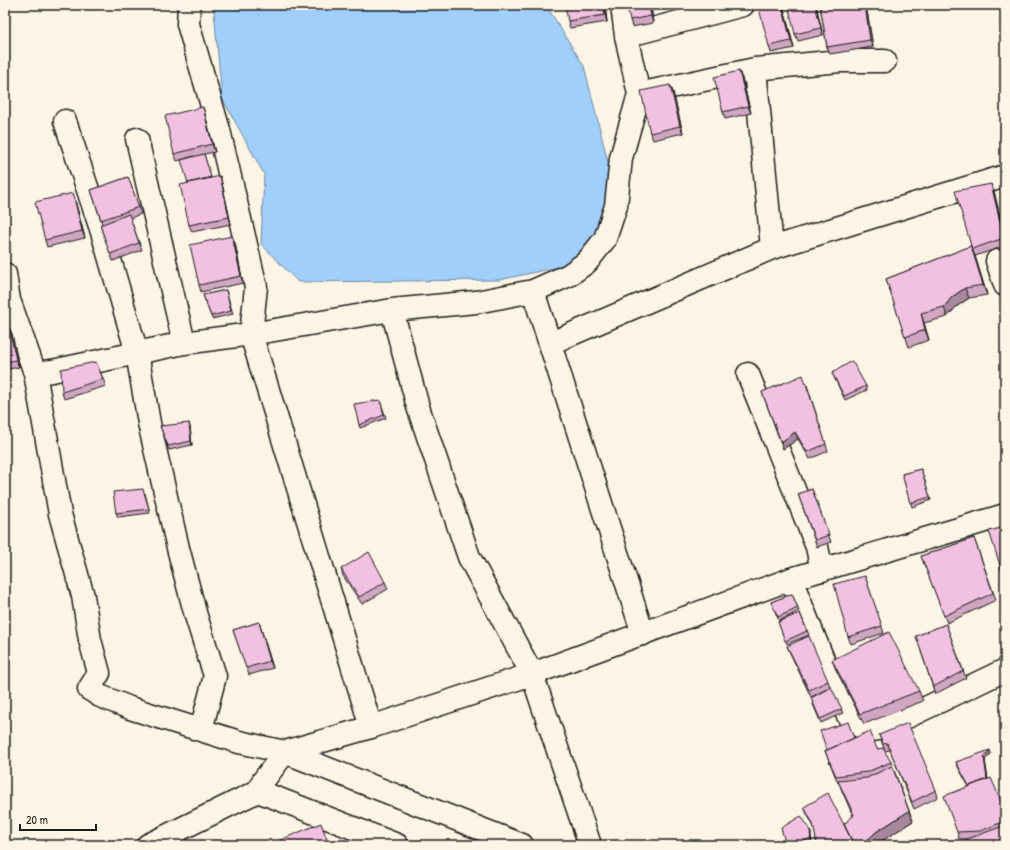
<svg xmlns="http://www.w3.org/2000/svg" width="1010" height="850" font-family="'Patrick Hand',sans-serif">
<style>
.water{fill:#a1cffc;stroke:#6c87a2}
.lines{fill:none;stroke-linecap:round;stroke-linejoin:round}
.street-casing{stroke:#1c1c1c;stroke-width:25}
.secondary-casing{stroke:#1c1c1c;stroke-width:25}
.street{stroke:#fcf5e5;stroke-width:22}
.secondary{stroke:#fcf5e5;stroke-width:22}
.wall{fill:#d0a6c2;stroke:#1c1c1c}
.shaded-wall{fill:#a9879e;stroke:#1c1c1c}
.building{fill:#f2c1e2;stroke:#1c1c1c}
</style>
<rect width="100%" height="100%" fill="#fcf5e5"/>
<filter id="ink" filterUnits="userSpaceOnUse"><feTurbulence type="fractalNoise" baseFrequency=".025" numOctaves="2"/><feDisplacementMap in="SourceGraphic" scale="8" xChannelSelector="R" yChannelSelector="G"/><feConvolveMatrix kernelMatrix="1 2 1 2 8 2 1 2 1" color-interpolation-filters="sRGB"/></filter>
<g filter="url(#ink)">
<!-- water -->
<path class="water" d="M219 5H546L584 66 610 170 604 226 577 263 499 280 298 282 261 244 264 174 222 98 214 11Z"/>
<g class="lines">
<!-- street casing -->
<g class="street-casing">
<path id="street" d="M189 5 188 24 219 130 256 287 251 334 371 727
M626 36 743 5
M755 69 772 248
M643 93 755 69 840 61H885
M65 121 102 232 137 353 149 423 178 548 196 616 215 676 201 730
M137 139 184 343
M997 261 1005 285
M5 274 9 300 35 373 60 514 83 596 90 640 99 673 89 689 100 696 130 708 239 742 285 752 522 845
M533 291 643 634
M392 310 418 407 469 557 532 674 590 845
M551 343 772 248 1005 176
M35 373 52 371 184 343 251 334 392 310 476 302 533 291 569 275 587 262 605 239 616 206 621 158 639 94 626 36 622 5
M748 374 817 547 822 570
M791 579 838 697 851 721 868 731 884 728 1005 670
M258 791 397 845"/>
</g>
<!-- secondary casing -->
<g class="secondary-casing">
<path id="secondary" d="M148 845 258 791 263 781 285 752 371 727 532 674 791 579 1005 515"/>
</g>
<!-- street -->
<use href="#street" class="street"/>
<!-- secondary -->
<use href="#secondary" class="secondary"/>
</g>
<!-- wall -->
<path class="wall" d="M605 5 607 22 570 28 568 21Z
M651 5 653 23 632 27 630 20Z
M731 5H739L731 6Z
M783 5 794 48 771 53 769 46Z
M816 5 823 35 798 41 795 34Z
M820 5H866L873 47 830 54 827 47Z
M742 78 751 113 725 119 723 112Z
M670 85 673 92 683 133 653 140 650 133Z
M203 107 205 114 215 152 204 154 211 178 222 183 231 224 192 232 189 225 188 183 194 156 177 161 174 154Z
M128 177 141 214 130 218 142 250 113 261 100 225 102 224 91 190Z
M994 191 1005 238V246L975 256 987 295 969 298 956 307 947 317 924 323 929 340 909 347 886 279 971 246Z
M75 200 85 238 47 247 45 240Z
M232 236 235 243 243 283 201 292 199 285Z
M226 290 233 314 212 319 203 295Z
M9 327 12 334 19 367 5 370V328Z
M96 362 106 386 64 399 62 392Z
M832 373 866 386 867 390 845 400Z
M806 382 828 451 810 459 798 439 783 449 762 392Z
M381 403 386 418 360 428 359 425Z
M160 426 190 427 192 445 169 450Z
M921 469 931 500 912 507 902 474Z
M812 489 831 542 817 547 798 494Z
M145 493 150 513 118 517 116 513Z
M974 538 996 600 947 623 921 556Z
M341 569 385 582 388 589 362 604 343 576Z
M865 576 884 633 851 644 848 637Z
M792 594 799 611 779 621 771 602Z
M800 613 809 635 787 644 778 622Z
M259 622 273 668 249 675 233 630Z
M946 624 966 678 935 694 916 636Z
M787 646 828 681 830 687 843 713 821 723 812 702 827 689 811 697 790 653Z
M832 660 919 691 923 701 864 724 836 670Z
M879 735 936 790 938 797 914 809 890 750 885 751Z
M854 738 877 749 891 762 913 821 880 842 877 845H817L814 827 807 814 804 807 847 832 844 824 853 816 842 791 839 783H838L825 751Z
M991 754 985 760 988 779 1005 810V829L967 839H959L957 832 969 787 957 765 956 762Z
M811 833 808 844 805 845H786Z"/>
<!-- shaded-wall -->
<path class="shaded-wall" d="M603 5H605L607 22 605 15Z
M649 5H651L653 23 651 16Z
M782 5H783L794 48 791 41Z
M815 5H816L823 35 821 28Z
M865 5H866L873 47 870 40Z
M739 71 742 78 751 113 748 106Z
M670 85 673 92 683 133 680 126Z
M203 107 205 114 215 152 212 144Z
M220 176 222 183 231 224 229 217Z
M991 184 994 191 1005 238V241Z
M73 193 75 200 85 238 82 231Z
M232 236 235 243 243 283 241 276Z
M971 246 975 256 987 295 983 285Z
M965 288 969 298 956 307 947 317 944 307 952 297Z
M921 313 924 323 929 340 925 330Z
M9 327 12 334 19 367 16 360Z
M189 423 190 427 192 445 191 441Z
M795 432 798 439 783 449 781 442Z
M259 622 261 629 273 668 270 661Z
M990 750 991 754 985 760 988 782 987 779 984 757Z
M909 811 913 821 880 842 877 845H862L876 832Z
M810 829 811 833 812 845H811Z"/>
<!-- building -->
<path class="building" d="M565 5H603L605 15 568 21Z
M627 5H649L651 16 630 20Z
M758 5H782L791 41 769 46Z
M788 5H815L821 28 795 34Z
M820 5H865L870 40 827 47Z
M739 71 748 106 723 112 714 77Z
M670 85 680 126 650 133 641 91Z
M203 107 212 144 174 154 165 116Z
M204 154 211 177 188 183 181 160Z
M220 176 229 217 189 225 180 185Z
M128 177 139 207 101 220 91 190Z
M991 184 1004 238 972 249 955 191Z
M73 193 82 231 45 240 35 202Z
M129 214 139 243 110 254 100 225Z
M232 236 241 276 199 285 190 245Z
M971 246 983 285 965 288 952 297 944 307 921 313 925 330 905 337 886 279Z
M226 290 231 311 211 316 203 295Z
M9 327 16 360 5 362V328Z
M852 361 866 386 844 396 832 373Z
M96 362 103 379 62 392 61 369Z
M803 375 826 444 807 452 795 432 781 442 762 392Z
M380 400 384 415 359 425 354 404Z
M189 423 191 441 168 446 160 426Z
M921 469 930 497 910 503 902 474Z
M143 489 149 509 116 513 113 492Z
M812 489 829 535 815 540 798 494Z
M1005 527V581L989 531Z
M974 538 993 593 944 616 921 556Z
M369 552 385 582 359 597 341 569Z
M865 576 882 626 848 637 834 584Z
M792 594 798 608 778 617 771 602Z
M800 613 807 631 785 641 778 622Z
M259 622 270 661 246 668 233 630Z
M946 624 963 671 933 687 916 636Z
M889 632 919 691 860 714 832 660Z
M809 636 828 681 809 690 787 646Z
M831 687 842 709 820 719 811 698Z
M848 722 854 738 827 750 820 731Z
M908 723 936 790 912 802 887 743 883 744 879 735Z
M870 731 877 749 883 748 891 762 867 772 836 776 825 751Z
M990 750 984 757 987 779 969 786 956 762Z
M892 766 909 811 876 832 862 845H854L844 824 854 815 838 781 867 778Z
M991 778 1005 810V821L980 831 957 832 944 796Z
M828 793 854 845H817L813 824 804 807Z
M801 816 810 829 811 845H809L807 840 797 845H786L781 828Z
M321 823 329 845H274L273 843Z
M1003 826 1005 831V845H967L965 840Z"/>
</g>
<!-- margin -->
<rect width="1010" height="850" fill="none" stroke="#fcf5e5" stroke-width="20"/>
<rect x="10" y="10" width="990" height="830" fill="none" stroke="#1c1c1c" stroke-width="1.5" filter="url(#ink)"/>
<!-- scale -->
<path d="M20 824v6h76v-6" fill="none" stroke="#1c1c1c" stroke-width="2"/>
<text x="26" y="824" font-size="12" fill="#1c1c1c" stroke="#fcf5e5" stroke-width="3" paint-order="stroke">20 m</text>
</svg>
